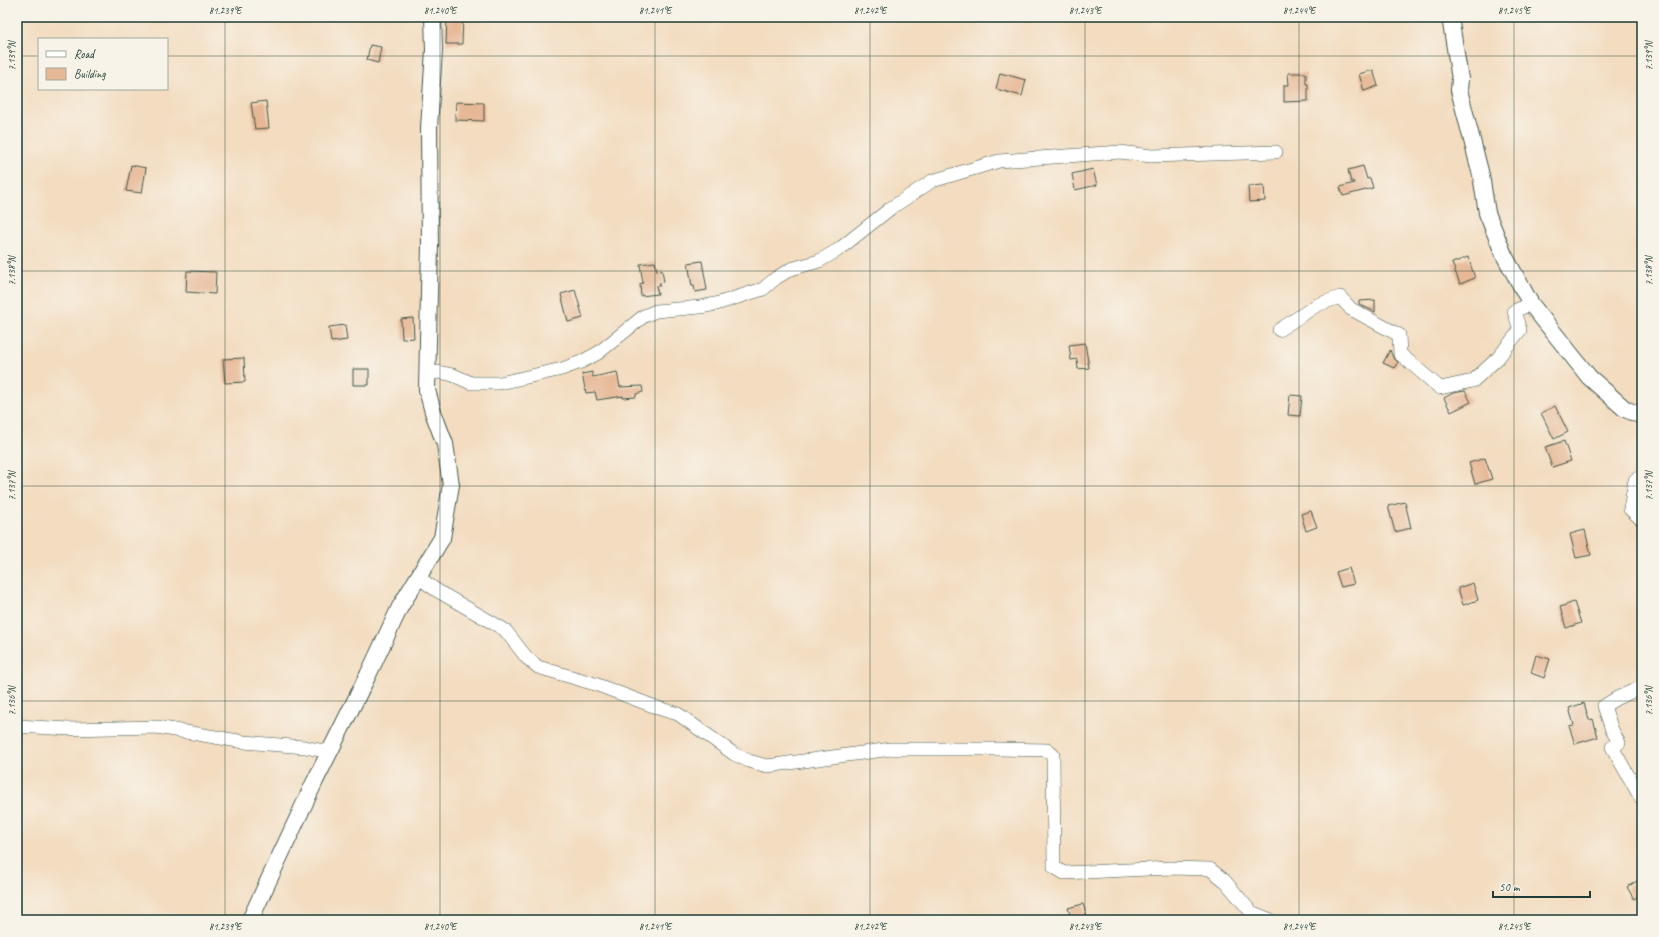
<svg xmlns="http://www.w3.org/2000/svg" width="1659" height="937" font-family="Caveat,sans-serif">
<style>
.building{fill:#e7b895}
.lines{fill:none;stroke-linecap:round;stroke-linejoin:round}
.minor-casing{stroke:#3f5549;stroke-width:14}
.major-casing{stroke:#3f5549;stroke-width:18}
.minor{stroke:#fff;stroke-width:13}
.major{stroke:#fff;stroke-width:16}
.ticks{fill:none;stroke:#1f3d34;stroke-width:1;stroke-opacity:0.45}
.neatline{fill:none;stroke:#1f3d34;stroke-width:1.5}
.ticks-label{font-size:10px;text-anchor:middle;fill:#1f3d34}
</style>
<rect width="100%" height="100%" fill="#f7f3e8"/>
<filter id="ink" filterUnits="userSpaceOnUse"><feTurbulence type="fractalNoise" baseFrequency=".025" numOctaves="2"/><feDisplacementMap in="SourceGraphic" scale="8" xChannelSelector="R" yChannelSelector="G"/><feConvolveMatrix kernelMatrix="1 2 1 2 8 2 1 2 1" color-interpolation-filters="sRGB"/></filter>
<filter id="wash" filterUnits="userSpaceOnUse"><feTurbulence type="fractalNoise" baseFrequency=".012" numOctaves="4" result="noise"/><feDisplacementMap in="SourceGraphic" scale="16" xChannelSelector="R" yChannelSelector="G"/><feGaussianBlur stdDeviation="0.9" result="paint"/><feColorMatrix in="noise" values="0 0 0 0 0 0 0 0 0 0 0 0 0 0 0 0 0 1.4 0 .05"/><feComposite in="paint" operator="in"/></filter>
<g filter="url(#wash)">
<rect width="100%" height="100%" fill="#f3dcbf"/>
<g id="blocks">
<!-- building -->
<path class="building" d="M447 17H463L462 44H446Z
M370 45 381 47 378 63 367 60Z
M1373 70 1378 86 1364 91 1359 74Z
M1000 73 1026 80 1022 96 996 89Z
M1288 73H1306V84H1308V101L1284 102V85H1289Z
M266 101 269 128 255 129 251 103Z
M456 102 484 103V121L455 120Z
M131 165 146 168 142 193 126 191Z
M1363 166 1367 179 1370 178 1373 188 1343 196 1340 187 1354 183 1353 181 1351 182 1348 170Z
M1093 169 1097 185 1075 190 1072 174Z
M1264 185 1265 201 1249 202 1248 186Z
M1468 257 1475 278 1460 284 1452 263Z
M702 261 707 290 695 292 694 286H692L688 263Z
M655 262 657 271 662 270 664 282 659 283 660 286H656L658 294 641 296 640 284 643 283 640 264Z
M187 271 216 272 215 294 186 292Z
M575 290 583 318 568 322 561 294Z
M1375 300V312L1359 304V301Z
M413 318 414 338 402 339 401 319Z
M345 325 347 340 331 342 329 327Z
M1085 343 1089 368 1078 369 1077 359 1071 360 1069 345Z
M1390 350 1393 358 1398 362 1394 368 1383 363Z
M244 358 245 382 225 383 223 359Z
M353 369H369V385H353Z
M592 372 593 377 617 372 620 387 642 386 643 392 636 394V397L623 398V396L597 400 595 392 586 393 582 374Z
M1465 391 1471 402 1451 412 1444 398 1453 393Z
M1290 395 1302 396 1300 416 1288 415Z
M1555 406 1568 432 1554 439 1541 413Z
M1564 441 1571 461 1552 467 1545 447Z
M1485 458 1492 479 1475 484 1469 463Z
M1405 502 1411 528 1395 532 1388 506Z
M1311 511 1317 527 1306 531 1301 514Z
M1585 530 1591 555 1576 558 1570 534Z
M1349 568 1354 584 1341 587 1336 572Z
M1473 583 1478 600 1463 605 1458 588Z
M1574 602 1581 623 1566 628 1560 607Z
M1536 655 1550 659 1544 678 1531 673Z
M1584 703 1589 720 1593 719 1598 737 1575 744 1569 726 1574 725 1569 708Z
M1642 878V894L1634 899 1627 887Z
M1083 904 1088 920H1072L1068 908Z"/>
</g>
</g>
<g filter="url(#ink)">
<use href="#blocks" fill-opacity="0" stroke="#3f5549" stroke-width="1"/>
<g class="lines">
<!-- minor casing -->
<g class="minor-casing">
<path id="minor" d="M1279 330 1317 305 1340 297 1351 309 1399 335 1400 354 1440 388 1473 381 1498 358 1520 330 1514 311 1531 304
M427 375 438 372 453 375 471 383H500L562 369 581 362 598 353 644 316 656 311 700 307 716 304 763 289 776 278 791 269 819 261 838 250 891 208 932 181 999 161 1120 152 1151 156 1276 152
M1642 476 1635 480 1630 509 1642 520
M418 577 436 590 505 630 527 658 538 667 595 684 661 709 678 714 734 754 749 761 767 766 891 749H998L1047 750 1053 755 1054 867 1064 873 1170 868 1210 869 1224 880 1251 912 1271 920
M1642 687 1617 698 1604 706 1612 730 1619 743 1612 747 1642 800
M17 726 69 729 157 727 244 742 305 747 329 752"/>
</g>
<!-- major casing -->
<g class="major-casing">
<path id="major" d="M1450 17 1460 79 1459 90 1481 175 1487 213 1504 255 1531 304 1589 377 1625 409 1642 416
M250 920 315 781 368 675 400 607 442 538 451 485 445 444 433 412 427 390 430 245 429 128 434 50 433 17"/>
</g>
<!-- minor -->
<use href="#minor" class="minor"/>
<!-- major -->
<use href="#major" class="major"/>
</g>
</g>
<!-- ticks -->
<path class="ticks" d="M225 17V920M440 17V920M655 17V920M870 17V920M1085 17V920M1299 17V920M1514 17V920M17 56H39M167 56H1642M17 271H1642M17 486H1642M17 701H1642M17 916H1642"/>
<!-- margin -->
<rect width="1659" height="937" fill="none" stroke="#f7f3e8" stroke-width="44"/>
<!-- legend -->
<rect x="38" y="38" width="130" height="52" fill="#f7f3e8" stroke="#a1aaa0"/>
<rect x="46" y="51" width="20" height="6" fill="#ffffff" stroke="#a1aaa0"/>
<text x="74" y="58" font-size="12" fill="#1f3d34">Road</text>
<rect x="46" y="68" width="20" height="12" fill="#e7b895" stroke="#a1aaa0"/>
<text x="74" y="78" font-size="12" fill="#1f3d34">Building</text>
<!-- scale -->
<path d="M1493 891v6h97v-6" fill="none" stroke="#1f3d34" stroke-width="2"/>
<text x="1499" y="891" font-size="12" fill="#1f3d34" stroke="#f7f3e8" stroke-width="3" paint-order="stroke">50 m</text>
<rect x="22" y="22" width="1615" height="893" class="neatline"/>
<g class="ticks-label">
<text x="225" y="14">81.239°E</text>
<text x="440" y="14">81.240°E</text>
<text x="655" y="14">81.241°E</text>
<text x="870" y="14">81.242°E</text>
<text x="1085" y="14">81.243°E</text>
<text x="1299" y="14">81.244°E</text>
<text x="1514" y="14">81.245°E</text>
<text transform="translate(11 56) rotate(-90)" y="4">7.139°N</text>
<text transform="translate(1648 56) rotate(-90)" y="4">7.139°N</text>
<text transform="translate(11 271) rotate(-90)" y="4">7.138°N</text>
<text transform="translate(1648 271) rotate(-90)" y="4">7.138°N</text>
<text transform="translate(11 486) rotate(-90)" y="4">7.137°N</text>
<text transform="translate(1648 486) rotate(-90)" y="4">7.137°N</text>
<text transform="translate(11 701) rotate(-90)" y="4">7.136°N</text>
<text transform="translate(1648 701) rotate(-90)" y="4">7.136°N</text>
<text x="225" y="930">81.239°E</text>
<text x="440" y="930">81.240°E</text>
<text x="655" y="930">81.241°E</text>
<text x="870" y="930">81.242°E</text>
<text x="1085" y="930">81.243°E</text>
<text x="1299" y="930">81.244°E</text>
<text x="1514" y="930">81.245°E</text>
</g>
</svg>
